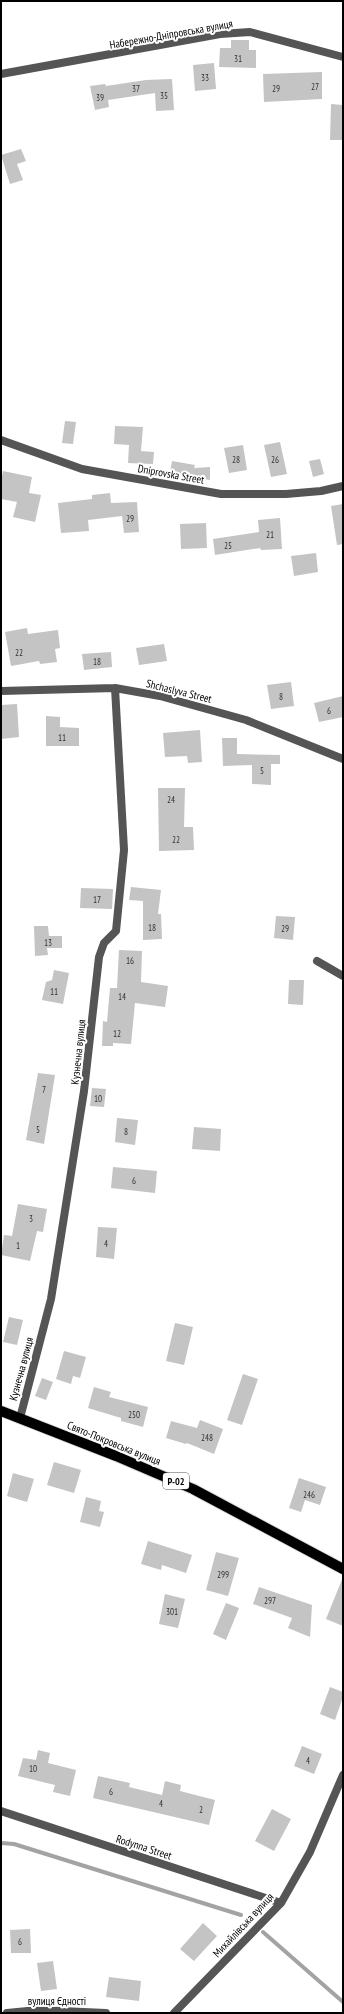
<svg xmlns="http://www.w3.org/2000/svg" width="344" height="2014" font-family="'PT Sans Narrow',sans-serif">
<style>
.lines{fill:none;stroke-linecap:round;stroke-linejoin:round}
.stream{stroke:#a3a3a3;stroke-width:4}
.building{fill:#c4c4c4}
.primary-casing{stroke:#dbdbdb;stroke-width:12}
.street{stroke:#555;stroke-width:8}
.primary{stroke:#000;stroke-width:10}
.labels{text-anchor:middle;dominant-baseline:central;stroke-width:4;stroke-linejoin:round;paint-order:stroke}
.number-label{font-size:9px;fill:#313131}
.shield{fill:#fff;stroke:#4c4c4c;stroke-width:1}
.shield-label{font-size:10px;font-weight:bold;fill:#000}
.street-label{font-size:11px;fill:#000;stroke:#fff}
</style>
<rect width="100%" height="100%" fill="#fff"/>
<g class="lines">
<!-- stream -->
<path class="stream" d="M1 1843 14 1844 241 1915
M263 1932 343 2002"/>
</g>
<!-- building -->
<path class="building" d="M231 40H249V50H256V68L219 67 220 48H231Z
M214 63 216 89 195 91 193 65Z
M322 72V99L264 102 263 74Z
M172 79 174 110 156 111 155 93 108 100 109 107 95 110 90 86 105 84 106 86 146 80Z
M331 104 343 105V140H330Z
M21 149 26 161 17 164 23 180 10 184 1 155Z
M65 421 76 422 73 444 62 443Z
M115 426 143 427 141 451 154 452 153 464 128 463 129 445 114 444Z
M280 442 287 474 271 477 264 445Z
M243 445 247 470 229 473 224 448Z
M320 459 324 474 313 477 309 461Z
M172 461 195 465 194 468 210 467V480L170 473Z
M3 471 32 477 29 493 41 495 35 522 13 517 17 502 1 499V481Z
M110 493 111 503 137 502 139 532 124 533 122 516 88 520 89 531 61 533 58 503 92 499V495Z
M343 504V544L337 545 331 506Z
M280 518 282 549 261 550 260 548 215 555 213 539 259 532 258 520Z
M206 523 207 548 181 549 180 524Z
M316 553 318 572 294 576 291 556Z
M27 628 28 634 58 630 60 648 55 649 57 662 40 664 39 661 11 666 5 632Z
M164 644 167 661 139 665 136 648Z
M111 652 112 667 84 670 82 654Z
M291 682 294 706 271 709 267 685Z
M343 696V717L319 722 314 703Z
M17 704 19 737 1 739V705Z
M46 716 60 717V727L79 728V746H46Z
M200 730 202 762 188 763 187 756 165 757 163 733Z
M222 738H237V754L280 755V764H271V785L252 784V765L223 766Z
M158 788H185L184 827H193L194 850 159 851Z
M131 887 161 890 158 914H161L162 939 143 940V901L129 900Z
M81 888 113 889 112 909 80 908Z
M276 916 295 917 293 940 274 938Z
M34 926H48L49 936H62V948H47L48 955 35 956Z
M119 950 142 951 141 982 168 986 165 1007 135 1003 131 1044 113 1043V1046H102L103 1021 107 1022 110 988H117Z
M54 970 69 973 63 1004 42 1000 46 982 52 980Z
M289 980H304L303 1005 288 1004Z
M38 1073 55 1075 44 1144 26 1140Z
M92 1088 106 1089 104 1107 90 1106Z
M117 1118 138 1120 135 1145 115 1142Z
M194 1127 221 1129 220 1151 192 1149Z
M113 1167 157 1171 155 1193 111 1188Z
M18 1204 47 1209 43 1232 37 1231 30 1261 1 1255 4 1235 12 1236Z
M98 1227 117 1228 114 1259 96 1257Z
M9 1317 23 1320 17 1345 3 1342Z
M175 1323 193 1327 184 1365 166 1361Z
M64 1351 86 1357 80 1378 73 1376 71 1384 56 1379Z
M243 1374 258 1379 242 1425 227 1420Z
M42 1378 53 1382 46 1400 35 1396Z
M94 1387 111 1392 109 1397 148 1407 143 1427 121 1421V1418L88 1408Z
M200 1420 223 1429 214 1454 187 1443 186 1444 166 1438 171 1421 197 1428Z
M54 1462 81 1470 74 1493 47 1485Z
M13 1473 34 1479 27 1502 7 1496Z
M299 1478 326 1487 320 1505 305 1500 301 1512 289 1508Z
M86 1497 101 1501 99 1511 104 1512 100 1527 80 1522Z
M148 1541 192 1555 186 1573 162 1565 161 1570 141 1564Z
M216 1552 239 1558 228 1596 206 1590Z
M343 1577V1626L326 1619Z
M259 1587 312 1605 310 1637 288 1628 292 1618 253 1604Z
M165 1594 185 1599 178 1628 159 1624Z
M226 1603 239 1608 226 1640 213 1634Z
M330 1687 343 1692V1697L335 1720 320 1714Z
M302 1746 322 1754 314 1774 294 1766Z
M38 1750 50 1753 48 1763 76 1770 70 1796 53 1792 55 1785 18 1776 23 1758 36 1760Z
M98 1776 130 1783 129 1787 162 1795 165 1781 181 1785 180 1791 215 1800 209 1825 93 1798Z
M272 1809 291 1819 274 1851 255 1841Z
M203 1923 217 1936 194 1961 180 1949Z
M30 1929 31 1953H11L10 1930Z
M53 1961 57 1989 41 1991 37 1963Z
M109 1977 141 1981 139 2001 106 1997Z"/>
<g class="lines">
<!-- primary casing -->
<g class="primary-casing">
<path id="primary" d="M1 1411 116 1456 193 1489 343 1569"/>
</g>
<!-- street -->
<path class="street" d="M1 74 220 34 250 32 343 57
M1 440 82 469 221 494H286L321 491 343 486
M1 691 115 688 160 696 246 720 343 759
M317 961 343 976
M20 1418 51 1299 84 1091 99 957 104 943 116 931 124 850 115 688
M1 1811 281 1903
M7 2013 38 2010 106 2013
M174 2013 281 1903 310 1852 343 1775"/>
<!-- primary -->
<use href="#primary" class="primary"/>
</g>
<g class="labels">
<!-- number labels -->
<g class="number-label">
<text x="238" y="58">31</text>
<text x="205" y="77">33</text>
<text x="315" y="86">27</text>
<text x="136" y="88">37</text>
<text x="276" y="88">29</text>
<text x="164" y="95">35</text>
<text x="100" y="97">39</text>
<text x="236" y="459">28</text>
<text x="275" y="459">26</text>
<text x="130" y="518">29</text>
<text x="270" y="534">21</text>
<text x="228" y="545">25</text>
<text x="19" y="652">22</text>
<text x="97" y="661">18</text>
<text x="281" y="696">8</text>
<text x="329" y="710">6</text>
<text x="62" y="737">11</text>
<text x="262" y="770">5</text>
<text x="171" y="799">24</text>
<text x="176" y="839">22</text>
<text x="97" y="899">17</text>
<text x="152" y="927">18</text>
<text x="285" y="928">29</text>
<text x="48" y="942">13</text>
<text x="130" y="960">16</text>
<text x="54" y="991">11</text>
<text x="122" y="996">14</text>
<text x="117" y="1033">12</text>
<text x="44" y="1089">7</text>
<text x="98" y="1098">10</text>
<text x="38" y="1129">5</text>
<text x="126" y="1131">8</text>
<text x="134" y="1180">6</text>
<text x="31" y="1218">3</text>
<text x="106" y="1243">4</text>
<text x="18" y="1245">1</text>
<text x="134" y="1414">250</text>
<text x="207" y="1437">248</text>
<text x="309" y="1494">246</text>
<text x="223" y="1574">299</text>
<text x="270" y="1600">297</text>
<text x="172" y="1611">301</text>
<text x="308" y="1760">4</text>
<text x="33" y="1768">10</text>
<text x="111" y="1791">6</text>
<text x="161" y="1803">4</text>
<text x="201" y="1809">2</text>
<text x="20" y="1941">6</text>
</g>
<!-- shield labels -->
<rect class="shield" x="163" y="1473" width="26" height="16" rx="3"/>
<g class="shield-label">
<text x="176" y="1481">Р-02</text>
</g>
<!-- street labels -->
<g class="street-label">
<text transform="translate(171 34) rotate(-10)">Набережно-Дніпровська вулиця</text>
<text transform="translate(171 474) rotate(10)">Dniprovska Street</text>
<text transform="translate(179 691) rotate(14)">Shchaslyva Street</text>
<text transform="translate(78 1052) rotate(-84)">Кузнечна вулиця</text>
<text transform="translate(21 1369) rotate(-75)">Кузнечна вулиця</text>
<text transform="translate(114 1443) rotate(22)">Свято-Покровська вулиця</text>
<text transform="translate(144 1847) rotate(18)">Rodynna Street</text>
<text transform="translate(243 1925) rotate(-47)">Михайлівська вулиця</text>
<text x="57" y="2001">вулиця Єдності</text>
</g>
</g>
<!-- border -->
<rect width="344" height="2014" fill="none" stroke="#000000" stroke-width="4"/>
</svg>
